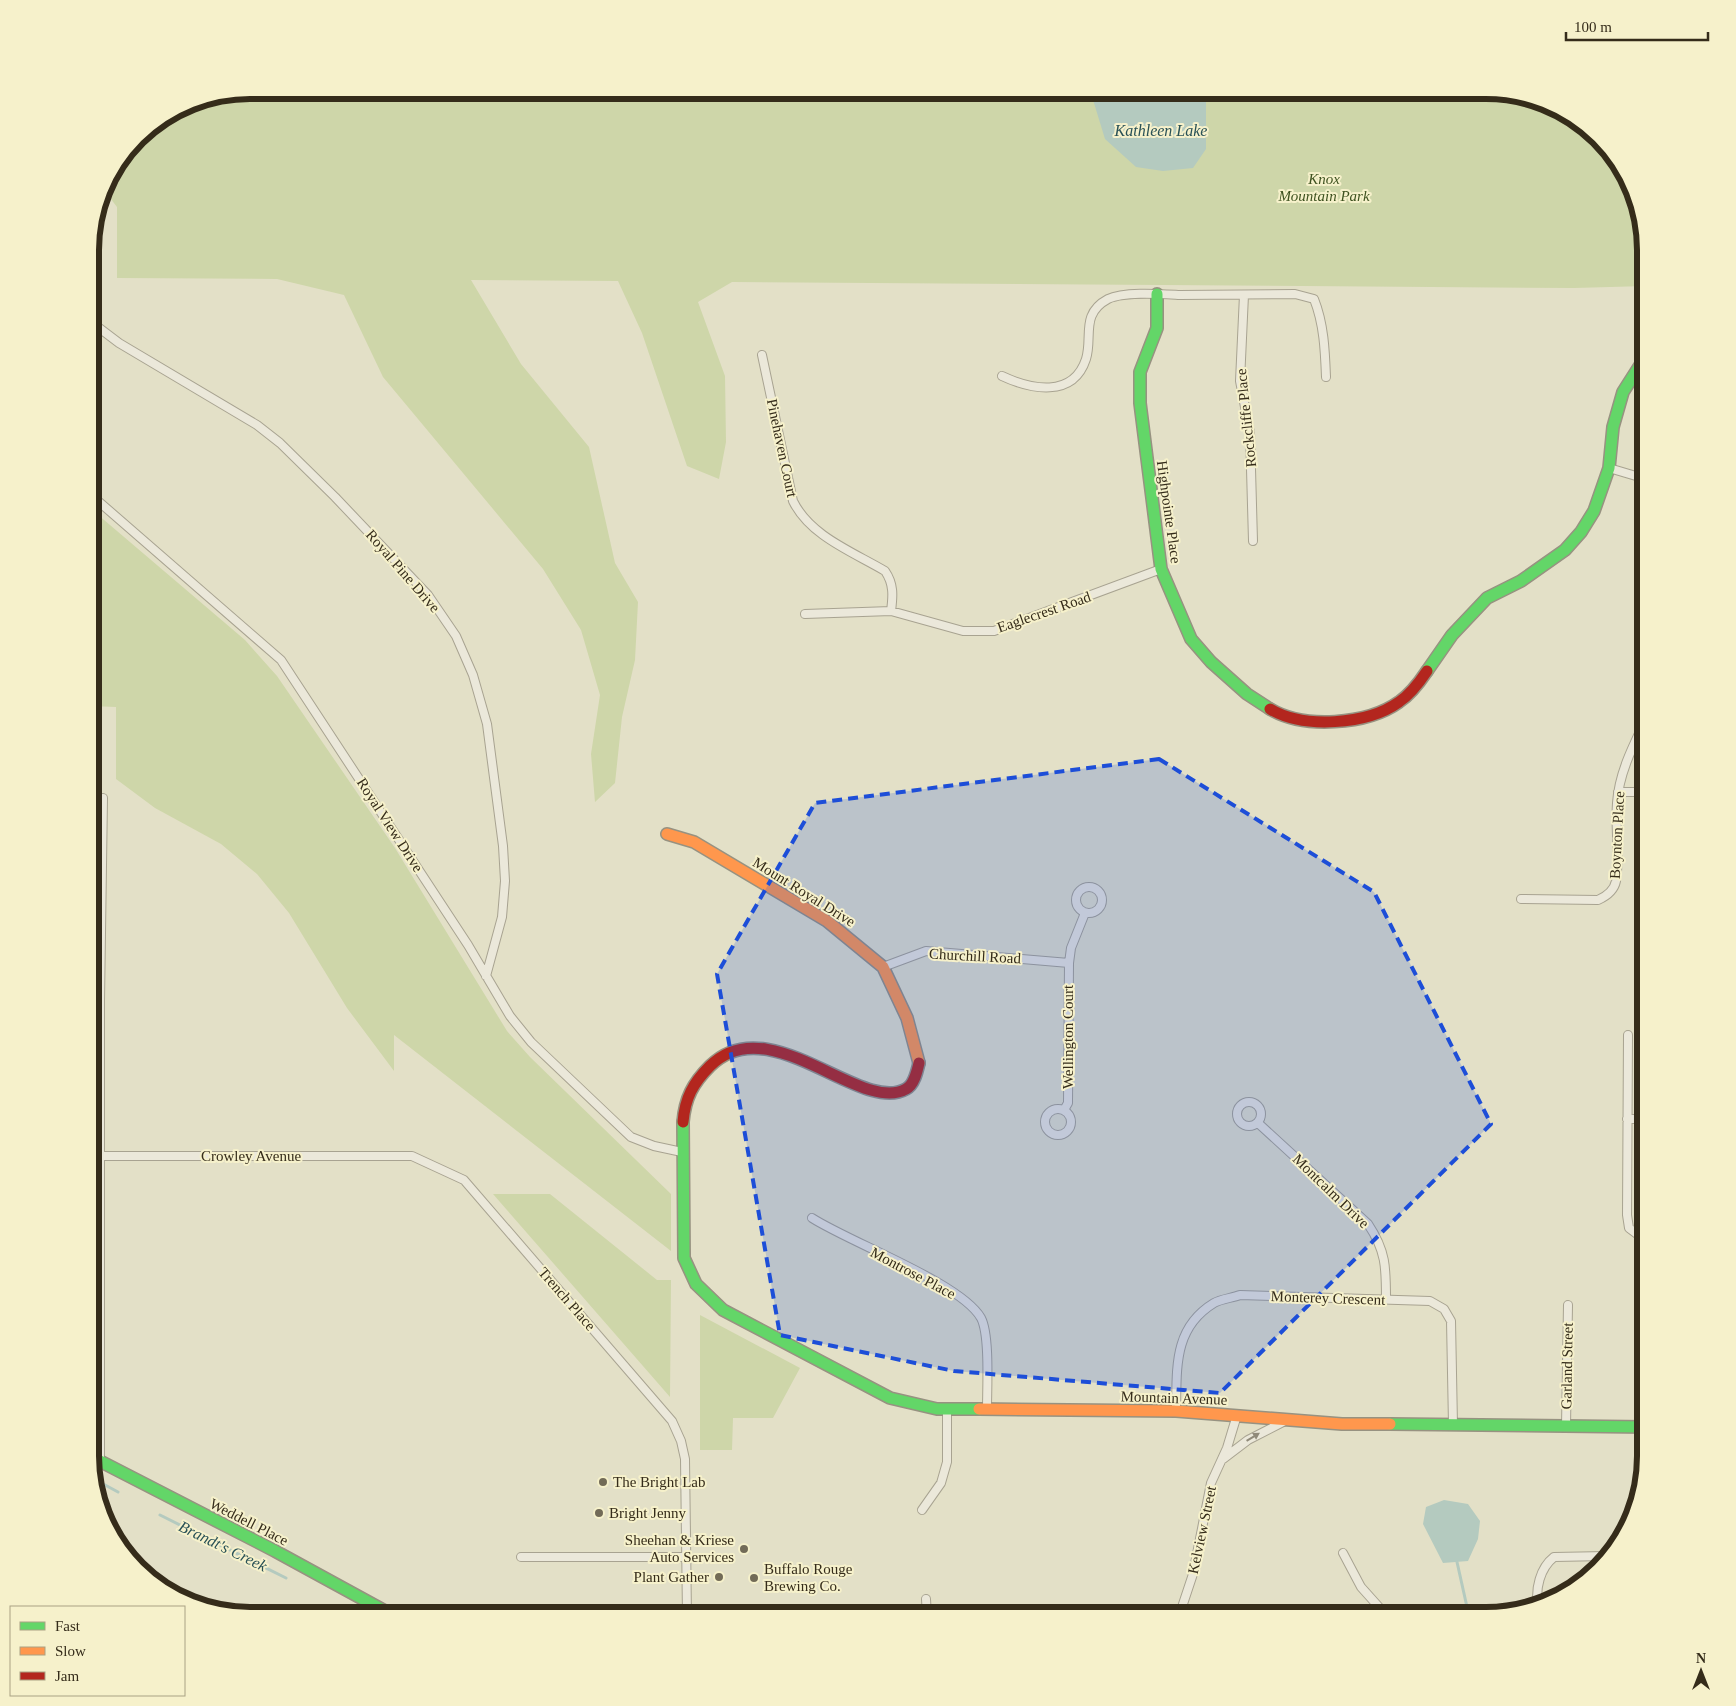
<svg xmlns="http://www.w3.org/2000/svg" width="1736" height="1706" font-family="Georgia,serif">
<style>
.green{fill:#ced6a9}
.water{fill:#b4cabf}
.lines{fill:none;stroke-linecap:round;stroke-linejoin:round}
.stream{stroke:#b4cabf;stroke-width:3}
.street-casing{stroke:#a8a391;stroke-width:10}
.fast-casing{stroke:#979281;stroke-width:14}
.slow-casing{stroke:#979281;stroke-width:14}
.jam-casing{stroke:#979281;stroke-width:14}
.street{stroke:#ebe8da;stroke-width:8}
.fast{stroke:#63d668;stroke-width:11}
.slow{stroke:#ff974d;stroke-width:11}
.jam{stroke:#b3261e;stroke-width:11}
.oneway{fill:#908a7a}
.marked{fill:#1d4ed8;fill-opacity:0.2;stroke:#1d4ed8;stroke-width:4;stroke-dasharray:10 6;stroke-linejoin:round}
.poi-dot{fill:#726b57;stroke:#f6f1cb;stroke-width:2}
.labels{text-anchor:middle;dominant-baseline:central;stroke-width:4;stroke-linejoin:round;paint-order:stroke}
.park-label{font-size:15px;font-style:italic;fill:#3e5220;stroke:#f6f1cb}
.street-label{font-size:15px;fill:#352c1a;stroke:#f6f1cb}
.poi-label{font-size:15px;fill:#352c1a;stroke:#f6f1cb;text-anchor:start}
.water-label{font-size:16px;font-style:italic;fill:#295156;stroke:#f6f1cb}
.rim{fill:none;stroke:#352c1a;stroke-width:6}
</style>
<rect width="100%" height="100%" fill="#e3e0c7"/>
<!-- green -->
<path class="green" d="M250 90H1497L1557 106 1606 144 1634 189 1646 249V286L1574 288 732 282 698 302 725 376 726 442 719 479 687 466 642 333 618 281 471 280 521 364 589 447 615 563 638 602 635 660 622 717 615 783 595 802 591 754 600 695 581 630 543 569 383 377 344 295 277 279 117 278V207L104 190 106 179 144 130 189 102Z
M90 508 245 640 277 676 395 848 507 1031 530 1057 671 1194V1251L394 1035V1071L347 1008 289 913 257 874 221 844 155 808 116 779V707L90 706Z
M493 1194H550L657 1280H671L670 1397Z
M700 1315 800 1368 773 1418H733L732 1450H700Z"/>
<!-- water -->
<path class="water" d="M1090 90H1206V149L1193 168 1163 171 1136 167 1105 139Z
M1444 1500 1468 1504 1480 1521 1478 1539 1468 1561 1443 1563 1423 1524 1426 1507Z"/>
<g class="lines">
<!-- stream -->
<path class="stream" d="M94 1479 118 1492
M160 1515 286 1578
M1457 1562 1469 1616
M343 1606 361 1616"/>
<!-- street casing -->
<g class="street-casing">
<path id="street" d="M1244 295 1240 381 1250 433 1253 541
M90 321 119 343 257 425 280 443 335 497 428 595 456 636 473 675 487 724 503 846 505 881 502 917 486 976
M762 355 793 501C810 536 853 552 885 571 894 584 893 596 891 611
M1002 376C1030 389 1073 399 1086 359 1093 337 1080 314 1108 299 1124 291 1162 294 1180 295 1219 295 1257 294 1295 294L1314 299C1324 324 1325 351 1326 377
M1609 468 1646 479
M90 494 281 660 468 945 510 1016 531 1042 631 1137 654 1146 682 1152
M805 614 891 611 963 631H994L1161 569
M1618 792H1646
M1076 900a13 13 0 1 1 26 0a13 13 0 1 1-26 0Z
M1521 899 1598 900C1607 896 1614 891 1616 881 1620 856 1615 829 1617 803 1619 773 1633 746 1646 719
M883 967 926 951 1069 963
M1628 1035 1627 1215 1629 1228 1641 1237H1646
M1237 1114a12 12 0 1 1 24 0a12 12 0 1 1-24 0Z
M1045 1122a13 13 0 1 1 26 0a13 13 0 1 1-26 0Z
M1064 1110 1068 1103 1069 963 1071 948 1085 913
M1627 1119H1646
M1258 1123 1368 1224C1386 1251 1386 1267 1386 1299
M90 1156H412L464 1180 672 1421 681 1441 685 1459 687 1616
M812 1218C851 1243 961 1283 981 1318 990 1335 987 1388 987 1409
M1176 1411C1177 1368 1173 1328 1214 1303 1221 1299 1232 1298 1240 1295L1430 1301 1444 1309 1451 1321 1453 1425
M1566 1426 1568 1305
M1223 1459 1248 1440 1285 1421
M100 1461V1000L103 798
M922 1510 941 1483 947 1462V1409
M1343 1553 1361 1587 1387 1616
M521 1557H686
M926 1599 927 1616
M1538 1606C1535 1589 1540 1568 1554 1557L1606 1556
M1179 1616 1193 1574 1211 1483 1227 1448 1237 1415"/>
</g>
<!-- fast casing -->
<g class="fast-casing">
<path id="fast" d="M1157 294V328L1140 372V403L1161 569 1191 639 1211 662 1247 694 1270 709
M1427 671 1452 635 1487 598 1521 581 1565 550 1581 532 1594 511 1609 468 1613 427 1623 392 1646 356
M683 1122 684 1258 696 1284 723 1310 890 1398 937 1409H979
M1390 1424 1646 1427
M90 1456 275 1551 394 1616"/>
</g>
<!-- slow casing -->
<g class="slow-casing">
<path id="slow" d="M667 834 694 842 827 921 883 967 907 1018 919 1063
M979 1409 1176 1411 1342 1424H1390"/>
</g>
<!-- jam casing -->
<g class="jam-casing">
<path id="jam" d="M1270 709C1303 729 1367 725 1399 702 1411 694 1419 683 1427 671
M683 1122C685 1098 693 1083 710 1066 769 1007 861 1115 906 1089 914 1085 917 1072 919 1063"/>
</g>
<!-- street -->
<use href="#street" class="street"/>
<!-- fast -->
<use href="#fast" class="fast"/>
<!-- slow -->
<use href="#slow" class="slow"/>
<!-- jam -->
<use href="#jam" class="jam"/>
</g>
<!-- one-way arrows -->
<defs><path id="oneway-solid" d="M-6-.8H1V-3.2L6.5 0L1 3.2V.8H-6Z" transform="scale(1.25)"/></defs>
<use class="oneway" href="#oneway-solid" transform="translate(1253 1437) rotate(-31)"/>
<!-- marked area -->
<path class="marked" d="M1159 759 1374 892 1491 1124 1220 1393 954 1371 780 1335 717 974 815 803Z"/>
<!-- markers -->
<g class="poi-dot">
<circle cx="603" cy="1482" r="5"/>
<circle cx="599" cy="1513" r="5"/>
<circle cx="744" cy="1549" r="5"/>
<circle cx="719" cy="1577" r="5"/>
<circle cx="754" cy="1578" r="5"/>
</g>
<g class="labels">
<!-- park labels -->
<g class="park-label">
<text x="1324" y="179">Knox<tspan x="1324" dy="17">Mountain Park</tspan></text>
</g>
<!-- street labels -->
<g class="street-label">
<text transform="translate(1246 418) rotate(-96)">Rockcliffe Place</text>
<text transform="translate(782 448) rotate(78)">Pinehaven Court</text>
<text transform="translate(1169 512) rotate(82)">Highpointe Place</text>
<text transform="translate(403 571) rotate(49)">Royal Pine Drive</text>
<text transform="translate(1044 612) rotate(-19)">Eaglecrest Road</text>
<text transform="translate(390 825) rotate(57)">Royal View Drive</text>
<text transform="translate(1617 835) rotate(-87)">Boynton Place</text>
<text transform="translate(804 892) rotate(32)">Mount Royal Drive</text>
<text transform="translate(975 956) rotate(3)">Churchill Road</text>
<text transform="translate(1068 1037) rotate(-90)">Wellington Court</text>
<text x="251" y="1156">Crowley Avenue</text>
<text transform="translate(1331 1191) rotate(44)">Montcalm Drive</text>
<text transform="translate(913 1273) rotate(28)">Montrose Place</text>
<text transform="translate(1328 1298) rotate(2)">Monterey Crescent</text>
<text transform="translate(567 1299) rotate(49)">Trench Place</text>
<text transform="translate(1567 1366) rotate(-89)">Garland Street</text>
<text transform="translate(1174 1398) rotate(2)">Mountain Avenue</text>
<text transform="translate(249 1522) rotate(27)">Weddell Place</text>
<text transform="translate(1202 1530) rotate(-78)">Kelview Street</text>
</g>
<!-- poi labels -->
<g class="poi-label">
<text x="613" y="1482">The Bright Lab</text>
<text x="609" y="1513">Bright Jenny</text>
<text x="734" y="1540" text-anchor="end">Sheehan &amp; Kriese<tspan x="734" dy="17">Auto Services</tspan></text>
<text x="764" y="1569">Buffalo Rouge<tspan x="764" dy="17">Brewing Co.</tspan></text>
<text x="709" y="1577" text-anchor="end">Plant Gather</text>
</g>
<!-- water labels -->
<g class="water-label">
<text x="1161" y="130">Kathleen Lake</text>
<text transform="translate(223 1546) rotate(26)">Brandt's Creek</text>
</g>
</g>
<!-- crop -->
<path d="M0 0H1736V1706H0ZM250 99H1486A151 151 0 0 1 1637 250V1456A151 151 0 0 1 1486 1607H250A151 151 0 0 1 99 1456V250A151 151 0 0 1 250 99Z" fill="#f6f1cb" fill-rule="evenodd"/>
<path class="rim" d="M250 99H1486A151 151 0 0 1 1637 250V1456A151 151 0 0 1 1486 1607H250A151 151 0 0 1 99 1456V250A151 151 0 0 1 250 99Z"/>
<!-- legend -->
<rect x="10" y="1606" width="175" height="90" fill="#f6f1cb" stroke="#a9a284"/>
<rect x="20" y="1622" width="25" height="8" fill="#63d668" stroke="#a9a284"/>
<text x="55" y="1631" font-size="15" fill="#352c1a">Fast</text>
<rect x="20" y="1647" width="25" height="8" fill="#ff974d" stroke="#a9a284"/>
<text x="55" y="1656" font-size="15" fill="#352c1a">Slow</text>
<rect x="20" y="1672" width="25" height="8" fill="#b3261e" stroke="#a9a284"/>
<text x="55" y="1681" font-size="15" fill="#352c1a">Jam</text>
<!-- north arrow -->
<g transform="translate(1701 1671)" stroke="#f6f1cb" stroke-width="4" paint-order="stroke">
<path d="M0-4L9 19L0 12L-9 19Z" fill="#352c1a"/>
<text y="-8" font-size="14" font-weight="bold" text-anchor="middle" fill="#352c1a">N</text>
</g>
<!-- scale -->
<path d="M1566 32v8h142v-8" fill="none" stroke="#352c1a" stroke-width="2.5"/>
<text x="1574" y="32" font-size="15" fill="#352c1a" stroke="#f6f1cb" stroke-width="4" paint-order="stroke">100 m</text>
</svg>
